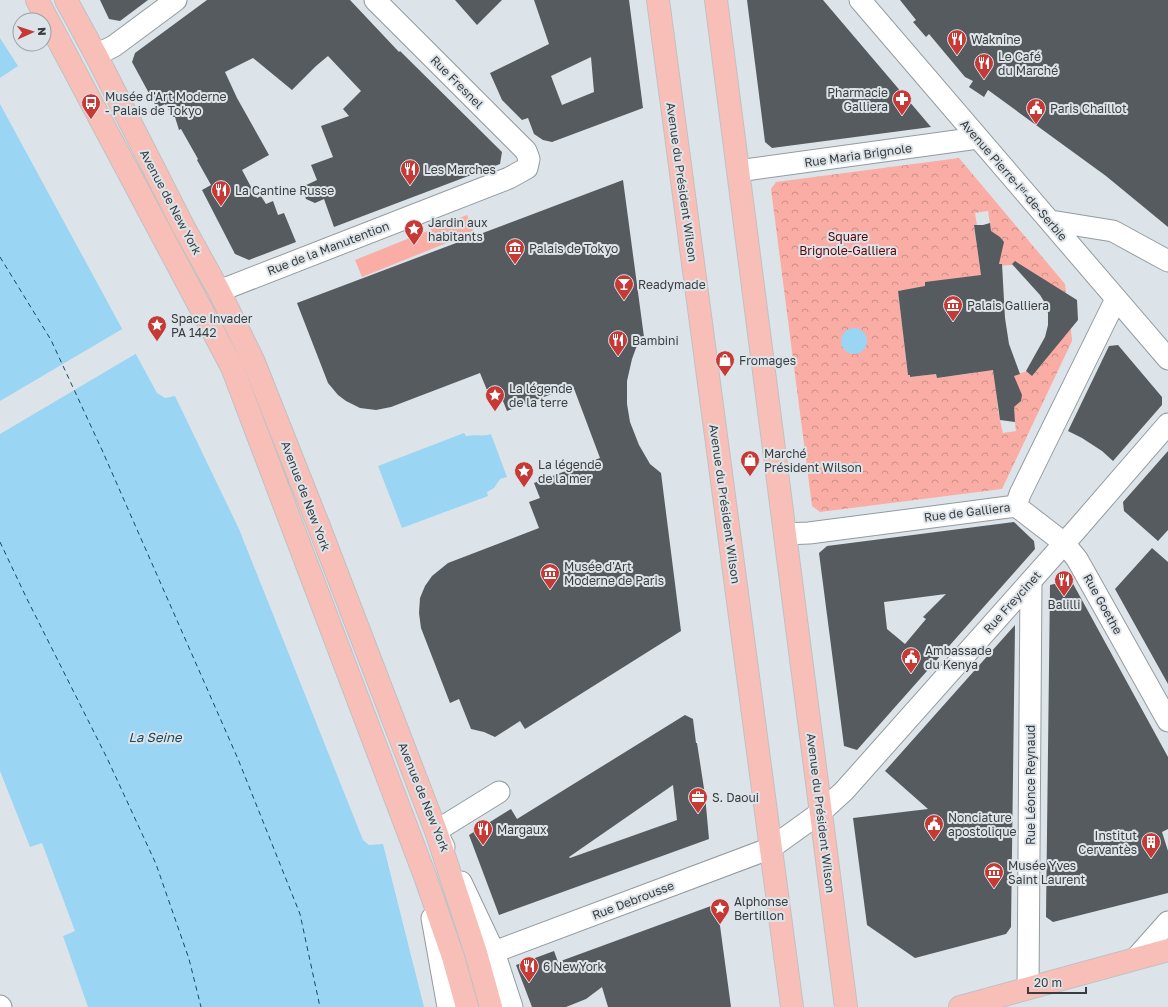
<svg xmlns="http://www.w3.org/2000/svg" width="1168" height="1007" font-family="'Golos Text',sans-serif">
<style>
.forest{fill:url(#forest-crowns)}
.garden{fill:#faada4}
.water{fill:#9bd5f4}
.pier{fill:#dde4e9}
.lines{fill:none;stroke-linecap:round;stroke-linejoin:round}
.ferry{stroke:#1a485d;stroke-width:1;stroke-dasharray:5 4;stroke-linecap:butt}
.building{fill:#555b5f;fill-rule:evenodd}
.minor-casing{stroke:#939b9f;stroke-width:23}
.major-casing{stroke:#c0c1c2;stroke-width:24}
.minor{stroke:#fff;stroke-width:21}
.major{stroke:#f8bfb8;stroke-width:22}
.labels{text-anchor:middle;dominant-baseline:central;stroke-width:4;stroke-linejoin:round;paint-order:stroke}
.poi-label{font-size:12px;fill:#3a3d3f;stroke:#dde4e9;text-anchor:start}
.street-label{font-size:12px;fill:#3a3d3f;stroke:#dde4e9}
.park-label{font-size:12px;fill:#5e0106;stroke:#dde4e9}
.water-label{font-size:13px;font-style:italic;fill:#1a485d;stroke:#dde4e9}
</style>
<defs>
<pattern id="forest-crowns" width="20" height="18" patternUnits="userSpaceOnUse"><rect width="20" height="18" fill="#faada4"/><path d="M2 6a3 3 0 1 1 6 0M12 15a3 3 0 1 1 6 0" fill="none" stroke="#cb8e87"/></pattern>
</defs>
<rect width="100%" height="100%" fill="#dde4e9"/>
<!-- forest -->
<path class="forest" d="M959 158 1065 284 1066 293 1048 284 1040 277 1027 269 1012 265 996 266 988 211 975 213 977 225 974 226 980 268 983 279 898 291 908 375H910V377L936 374 937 378 974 373 994 366 998 411 1003 433 1016 431 1013 405 1017 404 1021 400 1010 375C1039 372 1051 357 1062 331L1071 329 1072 341 1002 489 820 512 812 506 771 189 776 182Z"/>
<!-- garden -->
<path class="garden" d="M467 215 474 232 362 277 355 260Z"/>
<!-- water -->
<path class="water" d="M0 38 18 66 0 78Z
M0 104 157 393 165 398 175 396 239 529 363 840 369 845 383 844 424 1007H88L63 936 75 931 42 843 30 847 0 771Z
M841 341a13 13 0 1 1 26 0a13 13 0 1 1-26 0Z
M464 433 466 436C475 434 482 437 491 434L507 477 500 479 494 488 487 492 488 496 402 528 378 466Z"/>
<!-- pier -->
<path class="pier" d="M124 328 137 353 0 434V401Z"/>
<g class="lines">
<!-- ferry -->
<path class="ferry" d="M0 257 51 340 102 450 238 759 300 914 320 1007
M0 542 27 599 107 758 156 864 189 959 201 1007"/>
</g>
<!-- building -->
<path class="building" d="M100 0H148L120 21 109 19Z
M207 0H350L399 52 400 51 502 152 500 164 334 227 324 199 315 203 306 199 302 187 317 180 311 165 333 157 321 126 349 116 343 109 361 91 328 56 316 66 292 90 253 58 225 72 237 98 269 155 242 170 257 198 261 196 266 204 273 201 278 215 284 213 296 242 249 260 235 254 202 190 211 185 197 160 198 159 181 129 179 130 175 117H173L165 104 157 108 132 62 135 53Z
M455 0H502L477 25Z
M534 0H629L643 108 552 142 543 140 534 134 528 118 522 120 502 100 490 73 549 44ZM591 57 594 92 562 105 551 76Z
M747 0H823L931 127 772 148 765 142Z
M900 0H1168V227L1106 176 988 90 984 97 969 87 973 81 965 77 929 34 926 37 913 22 916 20Z
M623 180 644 337 636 348 632 359 627 381V404L630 422 639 445 650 464 661 473 681 631 525 729 520 721 495 737 484 732 471 729 459 699 450 703 421 628 419 613 420 598 425 586 432 576 448 563 539 528 529 502 540 498 534 483 600 458 573 386 507 411 501 396 491 400 480 373 391 407 376 410 360 408 346 401 338 395 328 383 297 303Z
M990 223 991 231 1000 237 1004 242 999 264H1002L1005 318 1009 344 1020 374 1014 376 1022 395 1021 401 1014 407 1015 422 1000 420 993 370 937 378 936 374 910 377V375H908L898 291 925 286V282L981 275 974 225H983Z
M1015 261 1077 300 1078 320 1032 376 1026 371 1045 337 1048 325V313L1045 303 1040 295 1012 264Z
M1118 345 1162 397V405L1113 461 1102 451 1082 438 1068 431 1109 346Z
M1168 451V530L1158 541 1124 511 1123 502Z
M1014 522 1034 541 1035 549 857 750 844 746 819 553 827 546ZM946 594 923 617 926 619 905 644 887 629 884 602Z
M1152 548 1168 562V684L1115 589Z
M1071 580 1168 757V829L1162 832 1168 851V893L1053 922 1046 917 1050 585Z
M1015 625 1011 927 1006 934 915 958 867 925 853 818 928 809 885 771Z
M685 715 693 719 696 743H697L705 795 709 839 499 915 469 835 511 809 517 819ZM673 785 677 820 570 858 569 857Z
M711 906 718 911 731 1007H608L602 987 586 999 566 1007H532L516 965 554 951 558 962Z"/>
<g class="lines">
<!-- minor casing -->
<g class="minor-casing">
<path id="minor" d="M860 0 1168 359
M96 55 114 46 176 0
M738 171 978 138
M1051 221 1113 231 1168 261
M219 291 509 178 527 168 529 159 526 151 375 0
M1016 506 1064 543 1077 559 1168 721
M785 534 809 533 1016 506 1020 494 1116 299
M444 847 436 831 499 792
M461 882 494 952 512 1007
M432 918 448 1007
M494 952 771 848 821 812 844 791 1077 529 1168 424
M1136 958 1168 922
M1028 988 1031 581
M0 1006 1 1007"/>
</g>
<!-- major casing -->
<g class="major-casing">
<path id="major" d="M37 0 232 367 425 876 453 957 467 1007
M66 0 96 55 183 226 219 291 253 360 318 524 436 831 476 953 491 1007
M658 0 792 1007
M716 0 846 1007
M960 1007 1168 950"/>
</g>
<!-- minor -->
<use href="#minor" class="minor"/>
<!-- major -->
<use href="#major" class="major"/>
</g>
<!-- icons -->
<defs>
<g id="restaurant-pin" transform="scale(1)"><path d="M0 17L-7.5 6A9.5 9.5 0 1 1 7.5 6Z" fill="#c73934" stroke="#dde4e9"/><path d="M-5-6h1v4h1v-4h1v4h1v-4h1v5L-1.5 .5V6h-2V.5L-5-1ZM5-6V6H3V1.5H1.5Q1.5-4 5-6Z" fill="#fff"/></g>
<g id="pharmacy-pin" transform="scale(1)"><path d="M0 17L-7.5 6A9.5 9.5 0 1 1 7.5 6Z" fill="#c73934" stroke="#dde4e9"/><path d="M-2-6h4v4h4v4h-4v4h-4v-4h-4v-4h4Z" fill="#fff"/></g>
<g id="bus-pin" transform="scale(1)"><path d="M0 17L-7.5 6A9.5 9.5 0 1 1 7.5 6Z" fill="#c73934" stroke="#dde4e9"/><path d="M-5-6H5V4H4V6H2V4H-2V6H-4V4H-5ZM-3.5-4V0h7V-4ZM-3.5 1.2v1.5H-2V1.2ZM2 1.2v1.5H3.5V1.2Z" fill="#fff"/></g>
<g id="civic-pin" transform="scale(1)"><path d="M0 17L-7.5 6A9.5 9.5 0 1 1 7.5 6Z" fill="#c73934" stroke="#dde4e9"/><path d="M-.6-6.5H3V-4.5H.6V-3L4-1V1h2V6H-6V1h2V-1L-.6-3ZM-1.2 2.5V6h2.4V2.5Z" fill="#fff"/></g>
<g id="sight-pin" transform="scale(1)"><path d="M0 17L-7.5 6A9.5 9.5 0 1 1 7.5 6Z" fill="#c73934" stroke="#dde4e9"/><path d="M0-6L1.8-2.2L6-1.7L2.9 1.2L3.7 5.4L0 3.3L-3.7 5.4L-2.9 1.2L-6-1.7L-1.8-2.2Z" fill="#fff"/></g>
<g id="museum-pin" transform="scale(1)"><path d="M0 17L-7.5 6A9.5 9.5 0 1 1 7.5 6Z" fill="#c73934" stroke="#dde4e9"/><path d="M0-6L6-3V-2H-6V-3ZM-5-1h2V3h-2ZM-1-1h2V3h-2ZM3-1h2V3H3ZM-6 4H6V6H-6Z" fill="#fff"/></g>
<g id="bar-pin" transform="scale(1)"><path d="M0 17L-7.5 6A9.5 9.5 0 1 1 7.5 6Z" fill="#c73934" stroke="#dde4e9"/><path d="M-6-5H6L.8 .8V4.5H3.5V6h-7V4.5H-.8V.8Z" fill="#fff"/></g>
<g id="shop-pin" transform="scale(1)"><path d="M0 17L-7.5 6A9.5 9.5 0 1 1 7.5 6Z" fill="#c73934" stroke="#dde4e9"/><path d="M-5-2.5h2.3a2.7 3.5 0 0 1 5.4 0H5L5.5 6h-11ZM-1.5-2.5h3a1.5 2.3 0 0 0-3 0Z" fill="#fff"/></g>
<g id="office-pin" transform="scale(1)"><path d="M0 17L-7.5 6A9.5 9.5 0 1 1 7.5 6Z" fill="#c73934" stroke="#dde4e9"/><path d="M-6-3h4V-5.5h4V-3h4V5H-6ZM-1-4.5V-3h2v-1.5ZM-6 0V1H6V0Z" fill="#fff"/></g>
<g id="building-pin" transform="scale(1)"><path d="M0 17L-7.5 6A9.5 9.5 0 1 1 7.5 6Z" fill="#c73934" stroke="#dde4e9"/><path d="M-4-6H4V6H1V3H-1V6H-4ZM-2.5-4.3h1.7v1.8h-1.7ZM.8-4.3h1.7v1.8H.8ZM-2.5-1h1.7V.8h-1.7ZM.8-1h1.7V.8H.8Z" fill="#fff"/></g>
</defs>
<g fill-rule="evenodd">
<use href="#restaurant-pin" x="957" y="39"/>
<use href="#restaurant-pin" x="984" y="63"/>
<use href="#pharmacy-pin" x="902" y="99"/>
<use href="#bus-pin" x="91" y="103"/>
<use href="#civic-pin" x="1036" y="108"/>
<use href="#restaurant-pin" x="410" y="169"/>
<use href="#restaurant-pin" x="221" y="190"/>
<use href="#sight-pin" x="414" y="229"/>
<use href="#museum-pin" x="515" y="248"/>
<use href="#bar-pin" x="624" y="284"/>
<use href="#museum-pin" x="953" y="305"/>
<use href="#sight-pin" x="157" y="325"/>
<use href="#restaurant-pin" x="618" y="340"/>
<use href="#shop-pin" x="725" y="360"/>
<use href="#sight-pin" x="495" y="395"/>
<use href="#shop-pin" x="750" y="460"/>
<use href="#sight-pin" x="524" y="471"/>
<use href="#museum-pin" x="550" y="573"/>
<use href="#restaurant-pin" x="1064" y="580"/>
<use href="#civic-pin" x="911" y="657"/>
<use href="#office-pin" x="698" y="797"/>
<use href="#civic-pin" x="934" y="824"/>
<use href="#restaurant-pin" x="483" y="829"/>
<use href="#building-pin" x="1151" y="842"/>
<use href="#museum-pin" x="994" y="872"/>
<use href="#sight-pin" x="720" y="908"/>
<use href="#restaurant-pin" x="529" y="966"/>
</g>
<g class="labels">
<!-- poi labels -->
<g class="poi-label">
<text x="971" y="39">Waknine</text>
<text x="998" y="56">Le Café<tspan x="998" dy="14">du Marché</tspan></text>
<text x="888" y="92" text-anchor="end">Pharmacie<tspan x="888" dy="14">Galliera</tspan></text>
<text x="105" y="96">Musée d'Art Moderne<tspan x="105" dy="14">- Palais de Tokyo</tspan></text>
<text x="1050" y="108">Paris Chaillot</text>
<text x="424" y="169">Les Marches</text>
<text x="235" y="190">La Cantine Russe</text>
<text x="428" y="222">Jardin aux<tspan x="428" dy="14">habitants</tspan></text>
<text x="529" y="248">Palais de Tokyo</text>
<text x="638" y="284">Readymade</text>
<text x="967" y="305">Palais Galliera</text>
<text x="171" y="318">Space Invader<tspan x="171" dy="14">PA 1442</tspan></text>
<text x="632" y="340">Bambini</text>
<text x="739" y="360">Fromages</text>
<text x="509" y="388">La légende<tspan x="509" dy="14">de la terre</tspan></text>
<text x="764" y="453">Marché<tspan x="764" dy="14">Président Wilson</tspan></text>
<text x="538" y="464">La légende<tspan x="538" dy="14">de la mer</tspan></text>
<text x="564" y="566">Musée d'Art<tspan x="564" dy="14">Moderne de Paris</tspan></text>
<text x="1064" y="604" text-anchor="middle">Balilli</text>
<text x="925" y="650">Ambassade<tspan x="925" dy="14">du Kenya</tspan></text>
<text x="712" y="797">S. Daoui</text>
<text x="948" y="817">Nonciature<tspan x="948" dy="14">apostolique</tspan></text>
<text x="497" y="829">Margaux</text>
<text x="1137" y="835" text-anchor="end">Institut<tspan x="1137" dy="14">Cervantès</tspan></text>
<text x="1008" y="865">Musée Yves<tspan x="1008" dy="14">Saint Laurent</tspan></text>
<text x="734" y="901">Alphonse<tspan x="734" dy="14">Bertillon</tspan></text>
<text x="543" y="966">6 NewYork</text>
</g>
<!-- street labels -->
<g class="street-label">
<text transform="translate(457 82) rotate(45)">Rue Fresnel</text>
<text transform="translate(858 155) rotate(-8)">Rue Maria Brignole</text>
<text transform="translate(1014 180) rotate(49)">Avenue Pierre-Iᵉʳ-de-Serbie</text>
<text transform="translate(682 182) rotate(82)">Avenue du Président Wilson</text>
<text transform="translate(171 202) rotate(62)">Avenue de New York</text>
<text transform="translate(328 248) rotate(-21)">Rue de la Manutention</text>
<text transform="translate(306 496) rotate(69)">Avenue de New York</text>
<text transform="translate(725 504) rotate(82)">Avenue du Président Wilson</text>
<text transform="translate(967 512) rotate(-7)">Rue de Galliera</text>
<text transform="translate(1012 602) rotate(-48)">Rue Freycinet</text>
<text transform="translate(1103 604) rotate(61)">Rue Goethe</text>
<text transform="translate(1030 785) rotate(-90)">Rue Léonce Reynaud</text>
<text transform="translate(424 797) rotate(68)">Avenue de New York</text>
<text transform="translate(821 813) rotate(83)">Avenue du Président Wilson</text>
<text transform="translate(633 900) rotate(-21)">Rue Debrousse</text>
</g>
<!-- park labels -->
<g class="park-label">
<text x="848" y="236">Square<tspan x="848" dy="14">Brignole-Galliera</tspan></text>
</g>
<!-- water labels -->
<g class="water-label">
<text x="155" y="737">La Seine</text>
</g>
</g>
<!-- north arrow -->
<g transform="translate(32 32) rotate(87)"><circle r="19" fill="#dde4e9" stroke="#9ca1a5"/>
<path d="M0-3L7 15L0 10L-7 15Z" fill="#c73934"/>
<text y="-6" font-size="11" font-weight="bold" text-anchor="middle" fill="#3a3d3f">N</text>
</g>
<!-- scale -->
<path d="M1028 987v6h58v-6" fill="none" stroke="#3a3d3f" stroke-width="2"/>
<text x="1034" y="987" font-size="12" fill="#3a3d3f" stroke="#dde4e9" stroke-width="3" paint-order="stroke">20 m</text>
</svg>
